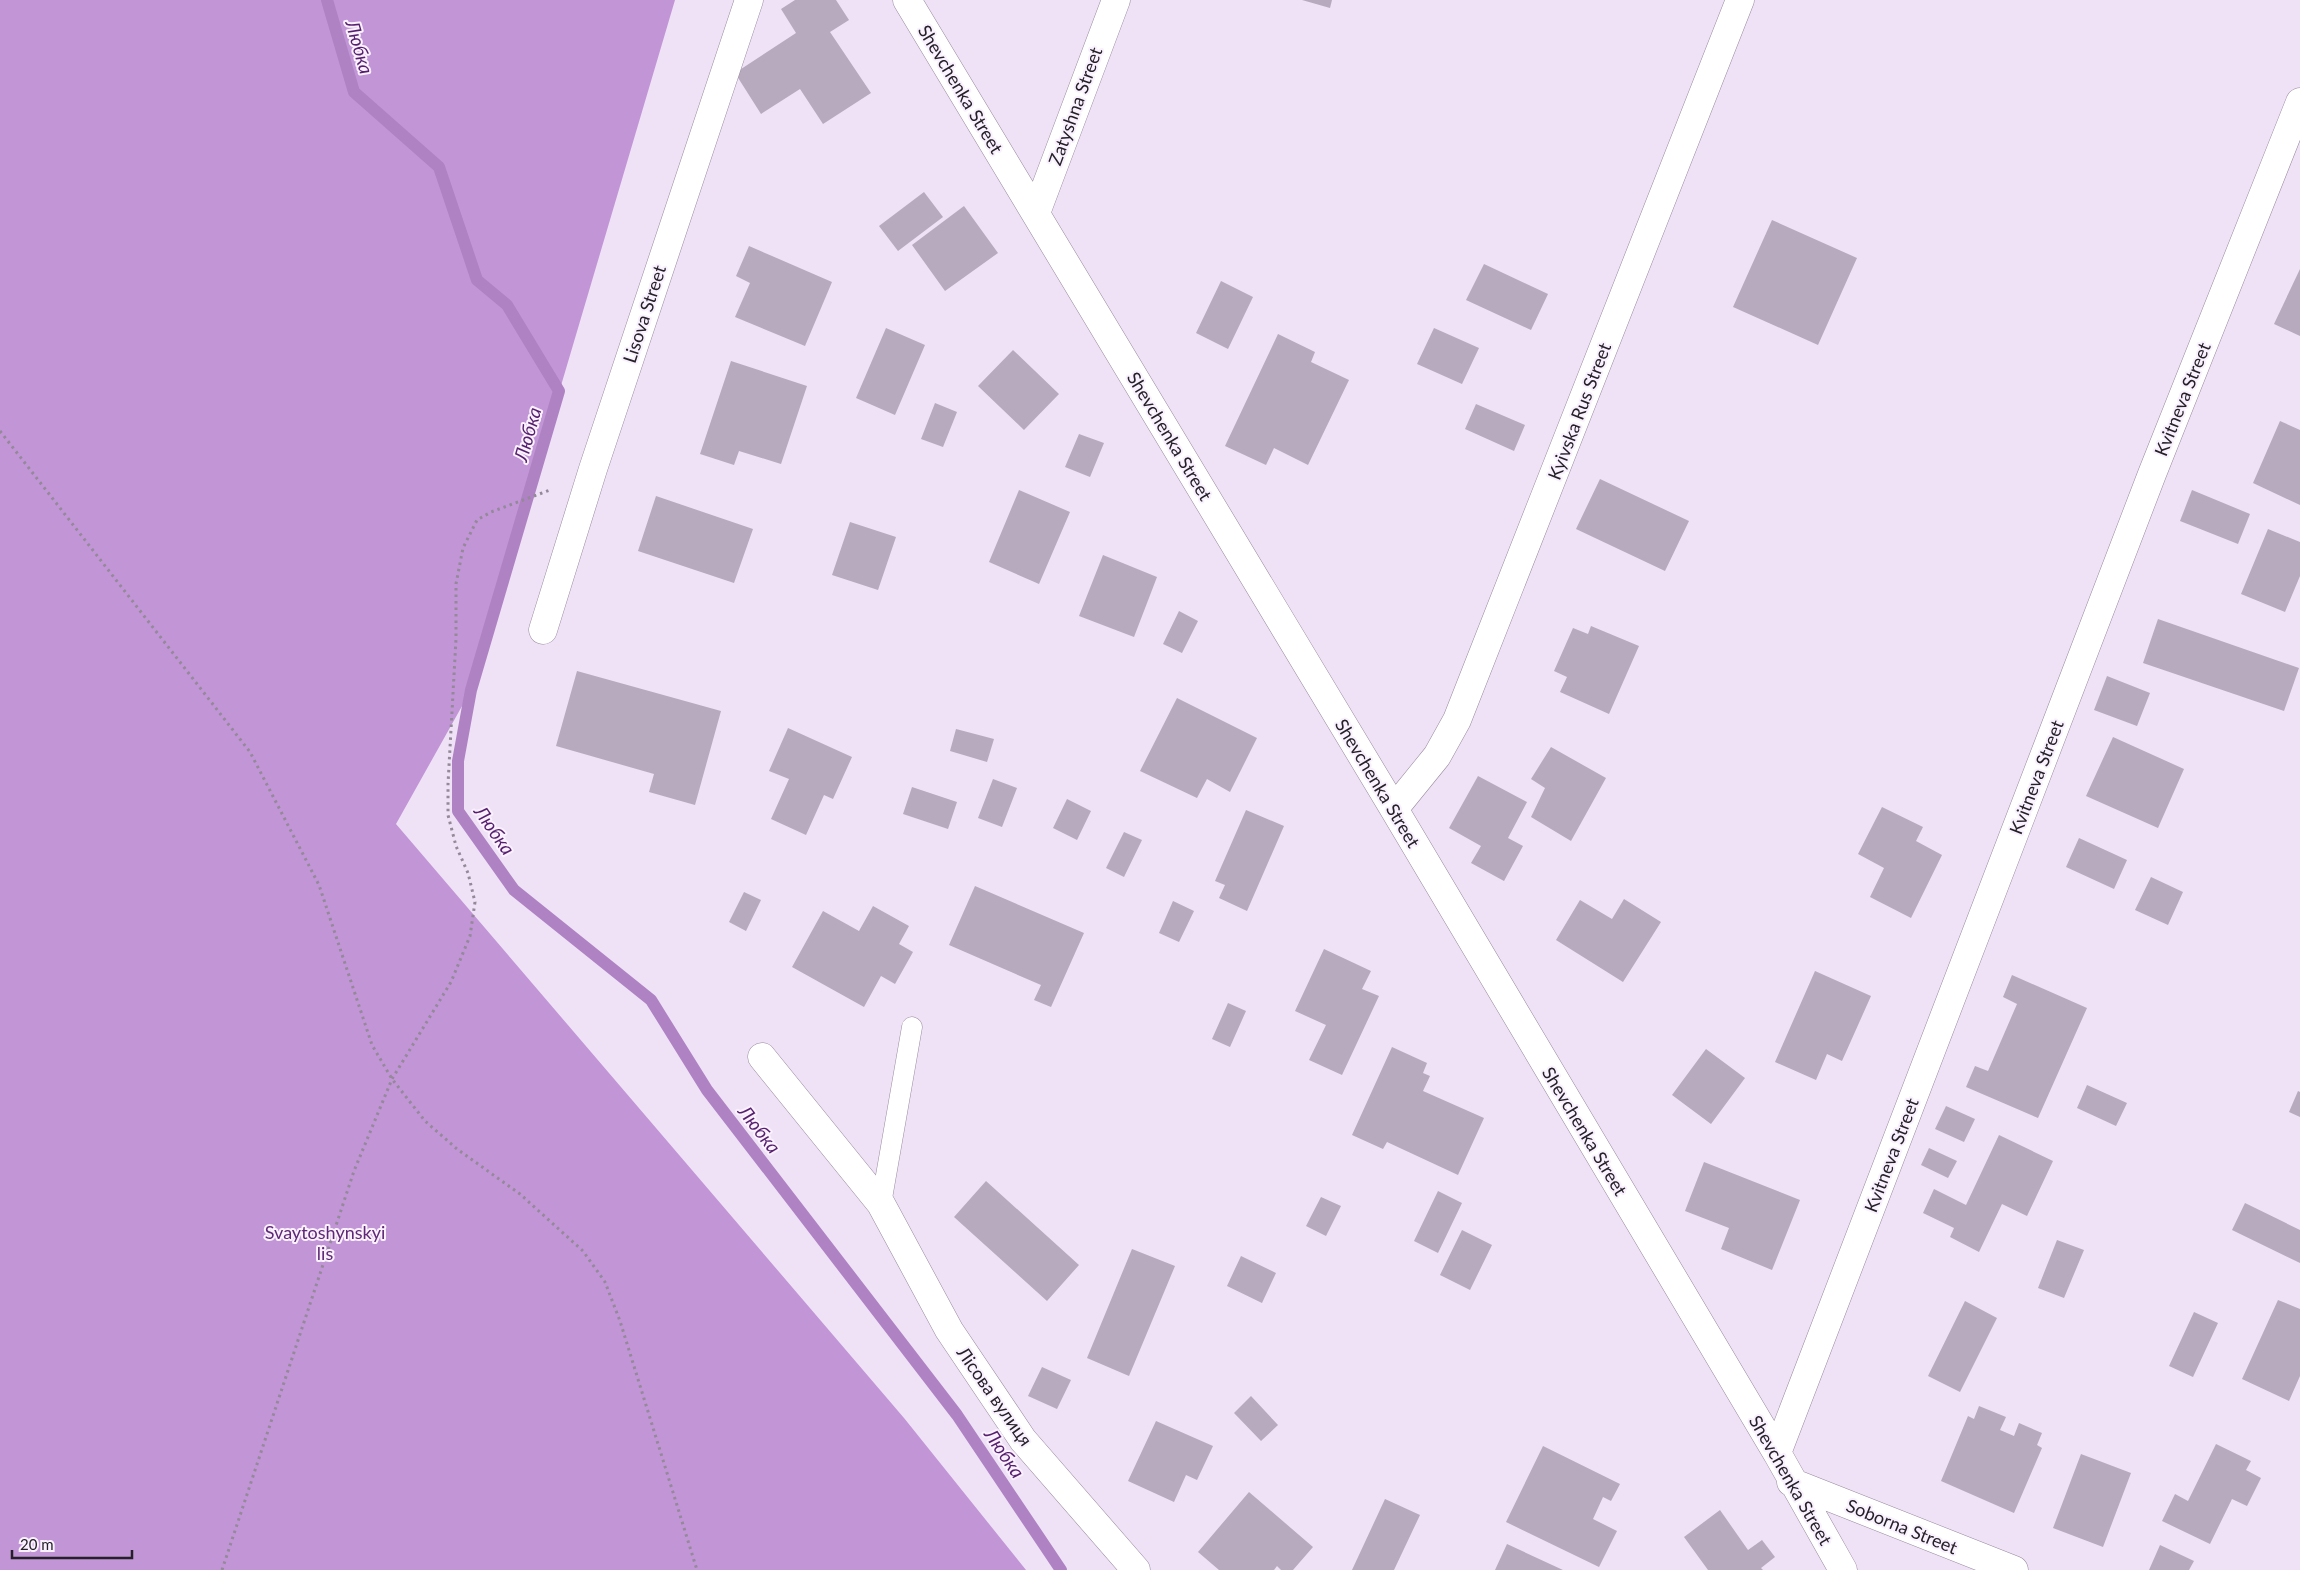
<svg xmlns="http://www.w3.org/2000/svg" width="2300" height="1570" font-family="Lato,sans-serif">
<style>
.forest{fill:#c295d6}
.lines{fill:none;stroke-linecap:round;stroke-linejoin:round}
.stream{stroke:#af82c3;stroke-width:12}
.building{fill:#b7aabe}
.lane-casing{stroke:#978a9d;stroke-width:21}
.street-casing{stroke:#978a9d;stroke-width:29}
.path{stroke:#938998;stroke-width:3;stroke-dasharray:2.5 4;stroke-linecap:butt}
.lane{stroke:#fff;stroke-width:20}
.street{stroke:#fff;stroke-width:28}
.labels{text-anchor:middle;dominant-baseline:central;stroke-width:4;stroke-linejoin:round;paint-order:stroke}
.street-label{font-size:18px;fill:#262129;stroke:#f9f1fe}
.park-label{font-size:18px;fill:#5f2775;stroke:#f9f1fe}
.water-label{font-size:19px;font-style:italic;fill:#561e6c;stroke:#f9f1fe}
</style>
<rect width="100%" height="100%" fill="#efe1f6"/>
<!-- forest -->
<path class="forest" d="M0 0H675L471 690 396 824 904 1418 1026 1570H0Z"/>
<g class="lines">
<!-- stream -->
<path class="stream" d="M327 0 354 92 439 167 477 280 507 305 559 391 471 690 458 761V811L514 890 651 1000 707 1090 957 1415 1061 1570"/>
</g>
<!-- building -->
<path class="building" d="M795 0H836L849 20 830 32 871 93 823 124 800 89 761 114 735 73 796 33 781 9Z
M1302 0H1332L1330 8Z
M924 192 943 217 898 251 879 226Z
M964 206 998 253 945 291 912 245Z
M1772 220 1857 258 1818 345 1733 307Z
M749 246 832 282 805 346 735 317 750 283 736 276Z
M1484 264 1548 294 1531 330 1466 300Z
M2300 269V336L2274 324Z
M1221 281 1253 297 1228 349 1196 333Z
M886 328 925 345 895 415 856 398Z
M1434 328 1479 348 1462 384 1417 364Z
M1278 334 1315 352 1311 362 1349 380 1308 465 1274 448 1266 465 1225 446Z
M1013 350 1059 394 1024 430 978 386Z
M731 361 807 386 781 464 739 451 734 465 700 454Z
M935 403 957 412 943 447 921 439Z
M1476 404 1525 425 1514 451 1465 429Z
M2280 421 2300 430V505L2253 483Z
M1079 434 1104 443 1090 477 1065 467Z
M1600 479 1689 521 1665 571 1576 529Z
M1019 490 1070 512 1039 584 989 562Z
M2192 490 2250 514 2238 544 2180 521Z
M656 496 753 529 734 583 638 551Z
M850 522 896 537 878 590 832 575Z
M2268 529 2300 542V576L2285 612 2241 594Z
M1103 555 1157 577 1134 637 1079 616Z
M1179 611 1198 621 1182 653 1163 644Z
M2158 619 2299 668 2284 711 2143 663Z
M1591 626 1639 646 1609 714 1560 692 1567 677 1554 671 1573 628 1588 634Z
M577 671 721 711 695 805 649 792 654 774 556 746Z
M2107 676 2150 693 2137 726 2094 710Z
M1177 698 1257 738 1230 792 1207 779 1197 798 1140 771Z
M788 728 852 757 833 799 824 795 806 835 771 819 789 779 769 771Z
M956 729 994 739 987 762 950 751Z
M2113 737 2184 769 2158 828 2086 796Z
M1551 747 1606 778 1571 841 1531 817 1545 788 1531 779Z
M1478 776 1527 802 1508 838 1523 846 1504 881 1471 863 1481 846 1449 828Z
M993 779 1017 788 1002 827 978 818Z
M912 787 957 802 948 829 903 814Z
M1067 799 1091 811 1077 840 1053 828Z
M1882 807 1923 827 1916 841 1942 855 1911 918 1870 897 1884 868 1858 854Z
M1246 810 1284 826 1247 911 1219 898 1225 885 1215 881Z
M1124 832 1142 840 1124 877 1106 868Z
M2079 838 2127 860 2114 889 2066 867Z
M2151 877 2183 892 2168 925 2135 910Z
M975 886 1084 933 1051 1007 1034 1000 1041 985 949 945Z
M744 892 761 900 746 931 729 922Z
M1624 899 1661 922 1623 982 1556 940 1580 900 1612 919Z
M1173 901 1194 911 1179 942 1159 933Z
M873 906 909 926 899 944 913 952 895 984 881 976 864 1007 792 967 823 911 859 931Z
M1324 949 1371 971 1362 989 1379 996 1342 1075 1309 1060 1326 1025 1295 1011Z
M1815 971 1871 996 1842 1061 1827 1054 1816 1080 1775 1062Z
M2012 975 2087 1008 2038 1118 1966 1087 1975 1066 1988 1071 2017 1004 2003 997Z
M1228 1003 1246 1011 1230 1047 1212 1039Z
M1392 1047 1427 1063 1423 1073 1430 1076 1423 1091 1484 1118 1458 1175 1387 1142 1383 1149 1352 1135Z
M1706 1049 1745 1078 1711 1124 1672 1095Z
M2087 1085 2127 1103 2116 1126 2077 1108Z
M2298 1091 2300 1092V1117L2289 1112Z
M1946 1106 1975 1119 1964 1142 1935 1129Z
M1999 1135 2053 1161 2027 1216 2002 1204 1979 1252 1950 1237 1954 1228 1923 1213 1934 1189 1966 1205Z
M1929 1148 1957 1161 1948 1178 1921 1165Z
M1704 1162 1800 1200 1772 1270 1721 1249 1729 1228 1685 1211Z
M986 1181 1079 1265 1047 1301 954 1217Z
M1438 1191 1462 1203 1438 1253 1414 1241Z
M1321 1197 1341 1206 1326 1236 1306 1226Z
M2245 1203 2300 1230V1263L2232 1230Z
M1462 1230 1492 1245 1470 1290 1440 1275Z
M2057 1240 2084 1250 2064 1298 2038 1288Z
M1132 1249 1175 1266 1129 1376 1087 1358Z
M1241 1256 1276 1273 1262 1303 1227 1286Z
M2278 1300 2300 1309V1376L2289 1401 2242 1379Z
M1965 1301 1997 1318 1960 1392 1928 1376Z
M2194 1312 2218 1323 2193 1377 2169 1366Z
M1042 1367 1071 1380 1057 1409 1028 1396Z
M1251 1396 1278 1425 1261 1441 1234 1413Z
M1979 1406 2006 1417 2000 1430 2014 1436 2019 1423 2042 1433 2037 1445 2042 1448 2014 1513 1941 1481 1968 1416 1974 1419Z
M1156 1421 1213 1446 1197 1480 1186 1475 1174 1502 1128 1481Z
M2216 1444 2251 1461 2246 1470 2261 1478 2247 1506 2232 1499 2210 1544 2162 1521 2175 1494 2188 1501Z
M1543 1446 1620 1484 1611 1501 1603 1497 1593 1519 1617 1531 1599 1567 1506 1522Z
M2081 1454 2131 1473 2103 1547 2053 1528Z
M1249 1492 1313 1547 1293 1570H1281L1277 1566 1274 1570H1219L1198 1552Z
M1385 1499 1420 1515 1394 1570H1352Z
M1720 1510 1748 1550 1762 1540 1775 1557 1761 1568 1763 1570H1708L1684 1537Z
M1507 1544 1563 1570H1495Z
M2160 1545 2194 1561 2189 1570H2149Z"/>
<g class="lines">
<!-- lane casing -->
<g class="lane-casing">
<path id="lane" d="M881 1204 912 1027"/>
</g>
<!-- street casing -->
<g class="street-casing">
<path id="street" d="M907 0 1394 809 1777 1453 1843 1570
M1036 213 1116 0
M543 630 593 469 749 0
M1394 809 1437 756 1457 720 1740 0
M762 1057 881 1204 949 1330 1023 1440 1136 1570
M1777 1453 2152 474 2300 102
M1791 1482 2014 1570"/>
</g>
<!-- path -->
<path class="path" d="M0 431 250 752 319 885 372 1045 392 1079 425 1121 457 1149 520 1194 583 1251 605 1282 620 1321 697 1570
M222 1570 354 1171 392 1079 451 982 470 936 475 902 468 873 456 846 448 815V784L456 639V584L463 548 477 520 491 512 550 490"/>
<!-- lane -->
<use href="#lane" class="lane"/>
<!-- street -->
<use href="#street" class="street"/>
</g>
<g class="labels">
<!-- street labels -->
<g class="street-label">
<text transform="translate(961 89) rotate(59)">Shevchenka Street</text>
<text transform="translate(1075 106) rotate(-70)">Zatyshna Street</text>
<text transform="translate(644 314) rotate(-72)">Lisova Street</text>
<text transform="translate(2182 399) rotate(-68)">Kvitneva Street</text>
<text transform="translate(1579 411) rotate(-69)">Kyivska Rus Street</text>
<text transform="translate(1170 436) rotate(59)">Shevchenka Street</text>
<text transform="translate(2036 777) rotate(-69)">Kvitneva Street</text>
<text transform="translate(1378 783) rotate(59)">Shevchenka Street</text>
<text transform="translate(1585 1131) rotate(59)">Shevchenka Street</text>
<text transform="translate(1891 1155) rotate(-69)">Kvitneva Street</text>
<text transform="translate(995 1396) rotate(55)">Лісова вулиця</text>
<text transform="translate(1791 1480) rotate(60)">Shevchenka Street</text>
<text transform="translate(1902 1526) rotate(22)">Soborna Street</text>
</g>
<!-- park labels -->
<g class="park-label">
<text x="325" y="1232">Svaytoshynskyi<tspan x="325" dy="21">lis</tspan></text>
</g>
<!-- water labels -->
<g class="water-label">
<text transform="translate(360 47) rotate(74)">Любка</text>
<text transform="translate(527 434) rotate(-74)">Любка</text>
<text transform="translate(495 830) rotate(55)">Любка</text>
<text transform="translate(760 1129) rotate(52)">Любка</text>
<text transform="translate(1005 1453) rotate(56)">Любка</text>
</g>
</g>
<!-- scale -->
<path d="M12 1550v8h120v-8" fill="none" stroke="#262129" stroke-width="2.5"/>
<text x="20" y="1550" font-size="15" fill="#262129" stroke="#f9f1fe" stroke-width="4" paint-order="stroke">20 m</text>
</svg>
